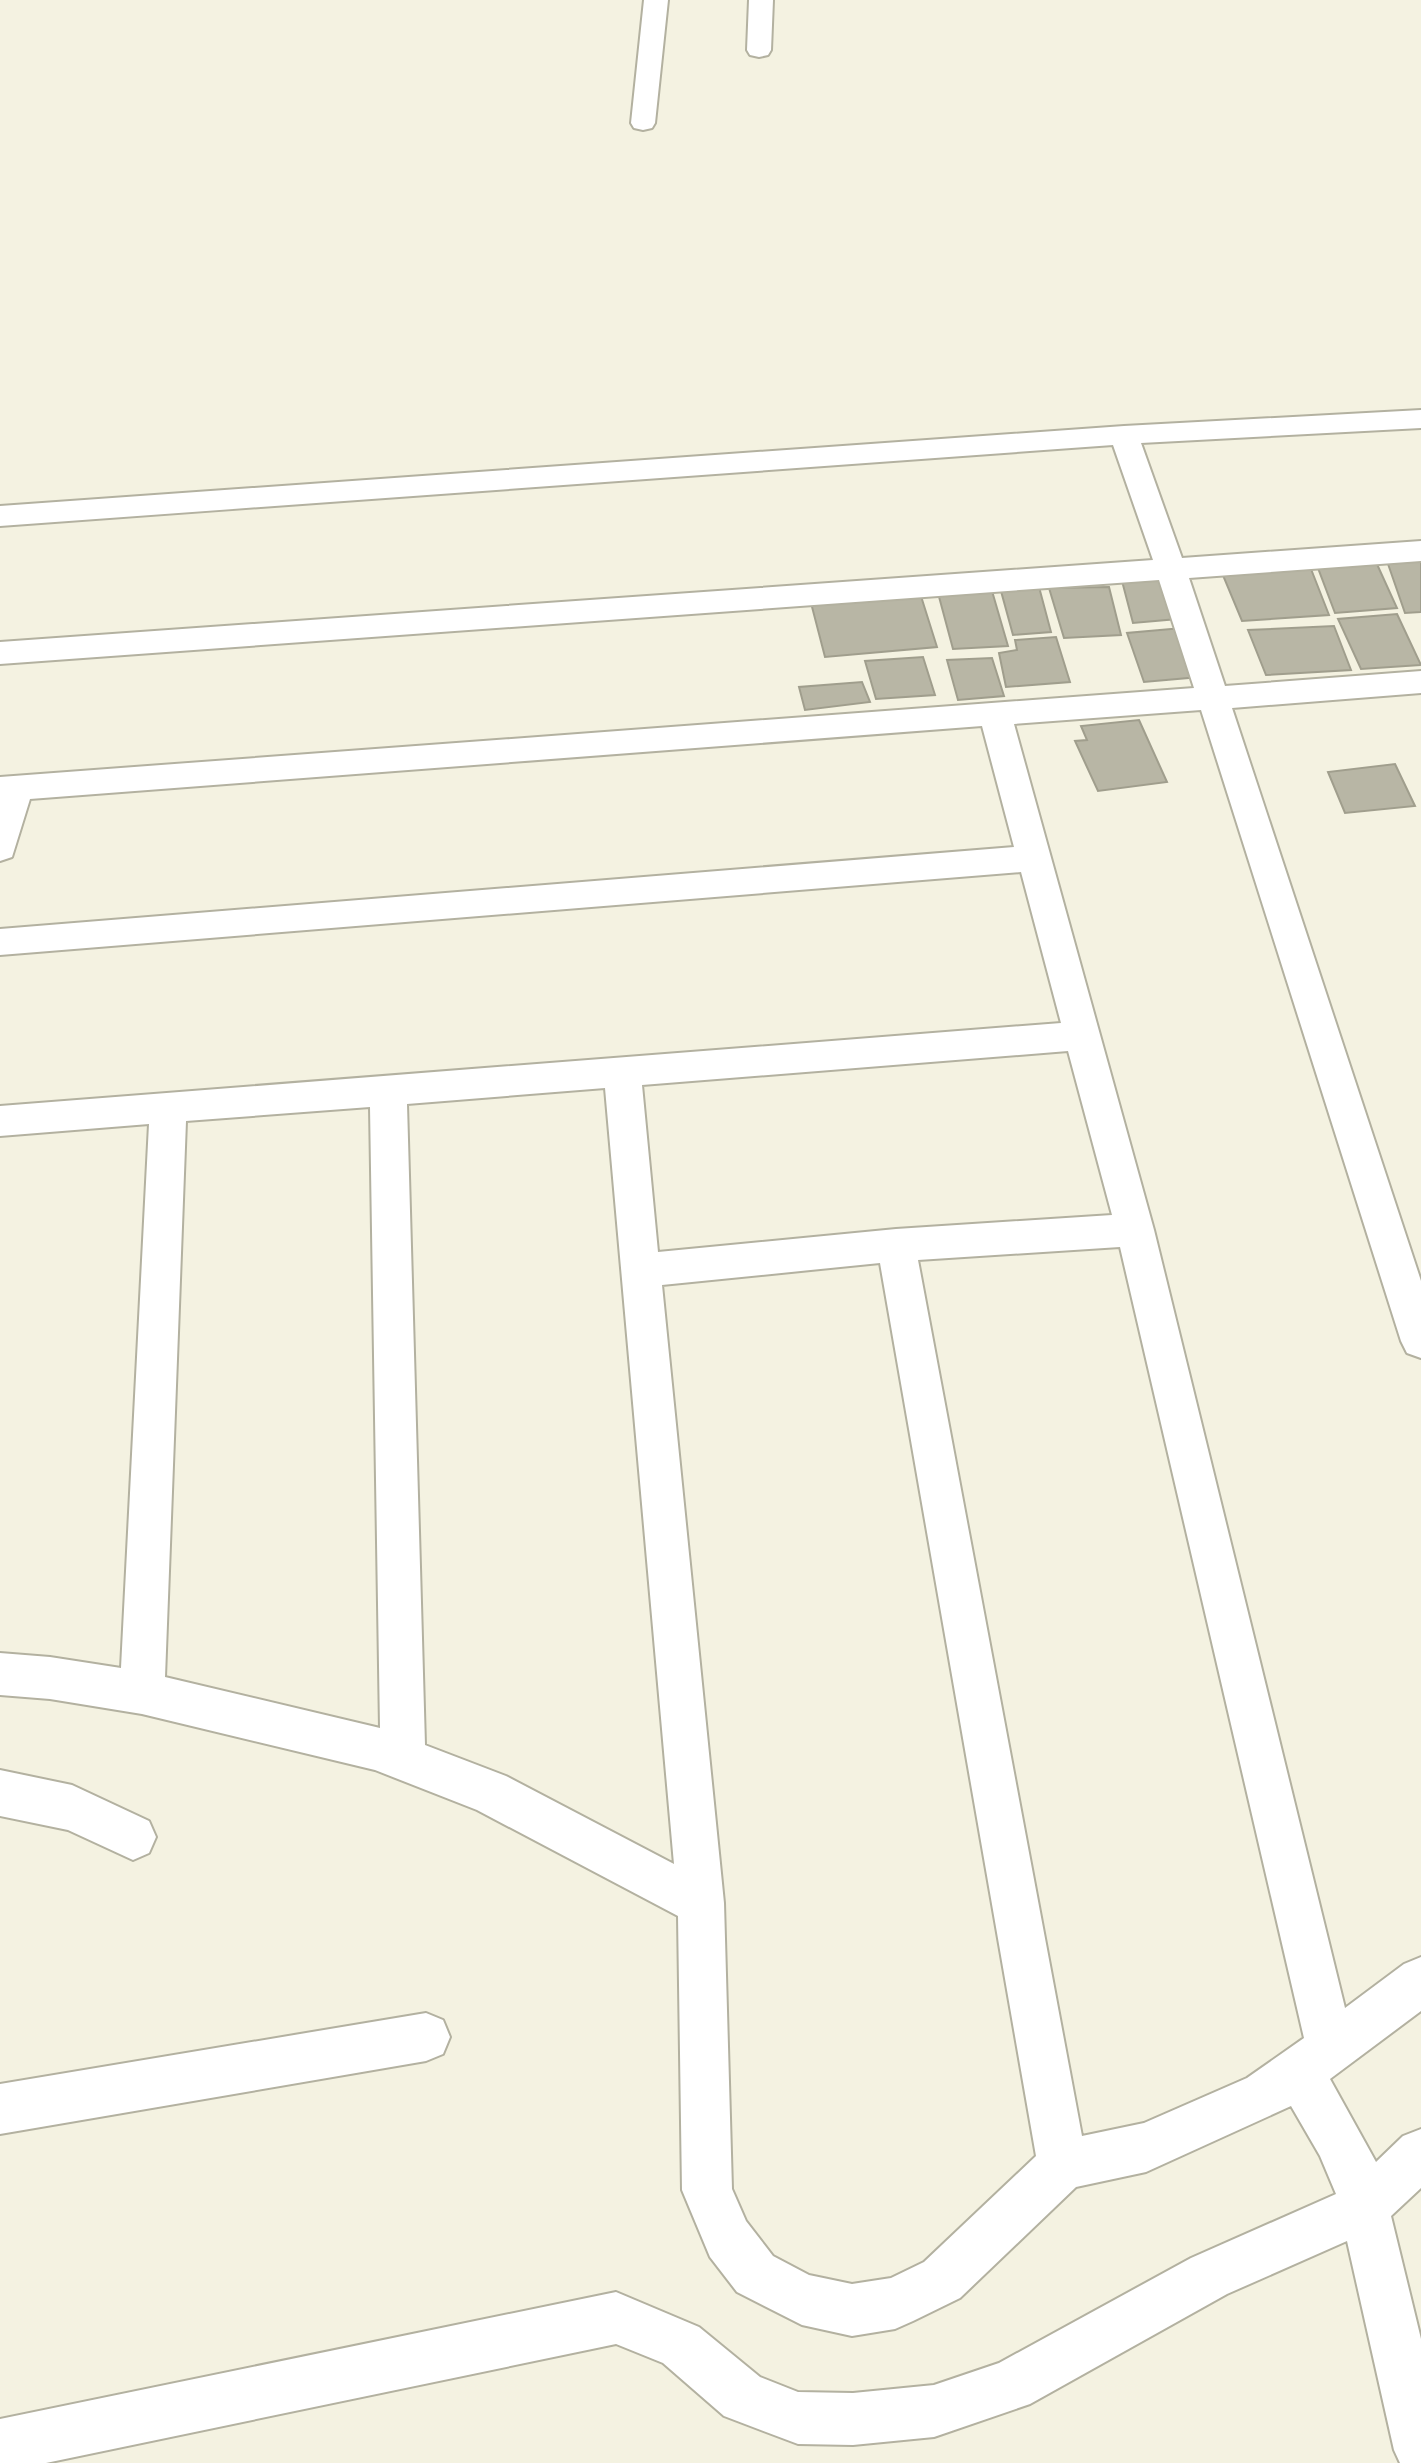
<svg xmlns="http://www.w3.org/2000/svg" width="1421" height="2463" font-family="Manrope,sans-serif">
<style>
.building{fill:#b8b6a5;stroke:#a09e8d;stroke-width:2}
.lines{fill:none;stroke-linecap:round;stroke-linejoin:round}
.street-casing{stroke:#b3b1a0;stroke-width:4}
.street{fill:#fff;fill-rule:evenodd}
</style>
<rect width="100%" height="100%" fill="#f4f2e1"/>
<!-- building -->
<path class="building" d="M1421 561V612L1405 613 1388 564Z
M1376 562 1397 608 1335 613 1318 568Z
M1311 569 1329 615 1242 621 1222 573Z
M1164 579 1177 619 1133 623 1122 581Z
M1039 587 1051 632 1013 635 1001 591Z
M1109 587 1121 635 1064 638 1049 588Z
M992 591 1008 646 953 649 938 593Z
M920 593 937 647 825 657 811 603Z
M1397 614 1421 665 1361 669 1338 619Z
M1334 626 1351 670 1266 675 1248 630Z
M1182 628 1199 677 1144 682 1127 633Z
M1056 637 1070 682 1006 687 999 653 1017 650 1015 640Z
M923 657 935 695 876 699 865 661Z
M992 658 1004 696 958 700 947 660Z
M862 682 870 702 805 710 799 687Z
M1139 720 1167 782 1098 791 1075 741 1087 740 1081 726Z
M1395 764 1415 806 1345 813 1328 772Z"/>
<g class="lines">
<!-- street casing -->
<g class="street-casing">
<path id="street" d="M644 0H668L655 123 652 128 643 130 634 128 631 123Z
M749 0H773L771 50 768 55 759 57 750 55 747 50Z
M1421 410V428L1141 443 1182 558 1421 541V561L1189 578 1225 686 1421 671V693L1232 708 1421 1281V1358L1407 1353 1401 1341 1201 710 1014 724 1154 1230 1345 2008 1404 1964 1421 1957V2011L1330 2079 1376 2162 1403 2136 1421 2129V2188L1391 2216 1421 2339V2463H1400L1394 2450 1347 2241 1227 2294 1030 2404 934 2437 853 2445 798 2444 724 2416 663 2363 616 2344 46 2463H0V2419L616 2292 699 2327 760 2377 798 2392 853 2393 934 2385 999 2363 1191 2258 1336 2194 1320 2156 1291 2106 1146 2172 1076 2187 960 2298 913 2321 895 2329 852 2336 802 2325 737 2292 710 2257 682 2190 678 1916 477 1810 375 1770 142 1714 50 1699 0 1695V1653L50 1657 121 1668 149 1124 0 1136V1106L1061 1023 1021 872 0 955V929L1014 847 982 726 30 799 12 857 0 861V777L1194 688 1159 580 0 664V642L1153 560 1113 445 0 526V506L1124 426ZM1068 1051 1112 1215 896 1229 658 1252 642 1085ZM605 1088 674 1864 506 1776 425 1745 407 1104ZM370 1107 380 1728 165 1677 186 1121ZM1120 1247 1304 2038 1247 2078 1144 2123 1082 2136 918 1260ZM880 1263 1036 2156 924 2262 891 2278 852 2284 809 2275 773 2256 746 2221 732 2189 724 1903 662 1285Z
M0 1770 72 1785 149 1821 156 1837 149 1853 133 1860 68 1830 0 1816Z
M426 2013 443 2020 450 2037 443 2054 426 2061 0 2134V2084Z"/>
</g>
<!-- street -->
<use href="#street" class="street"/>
</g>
</svg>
